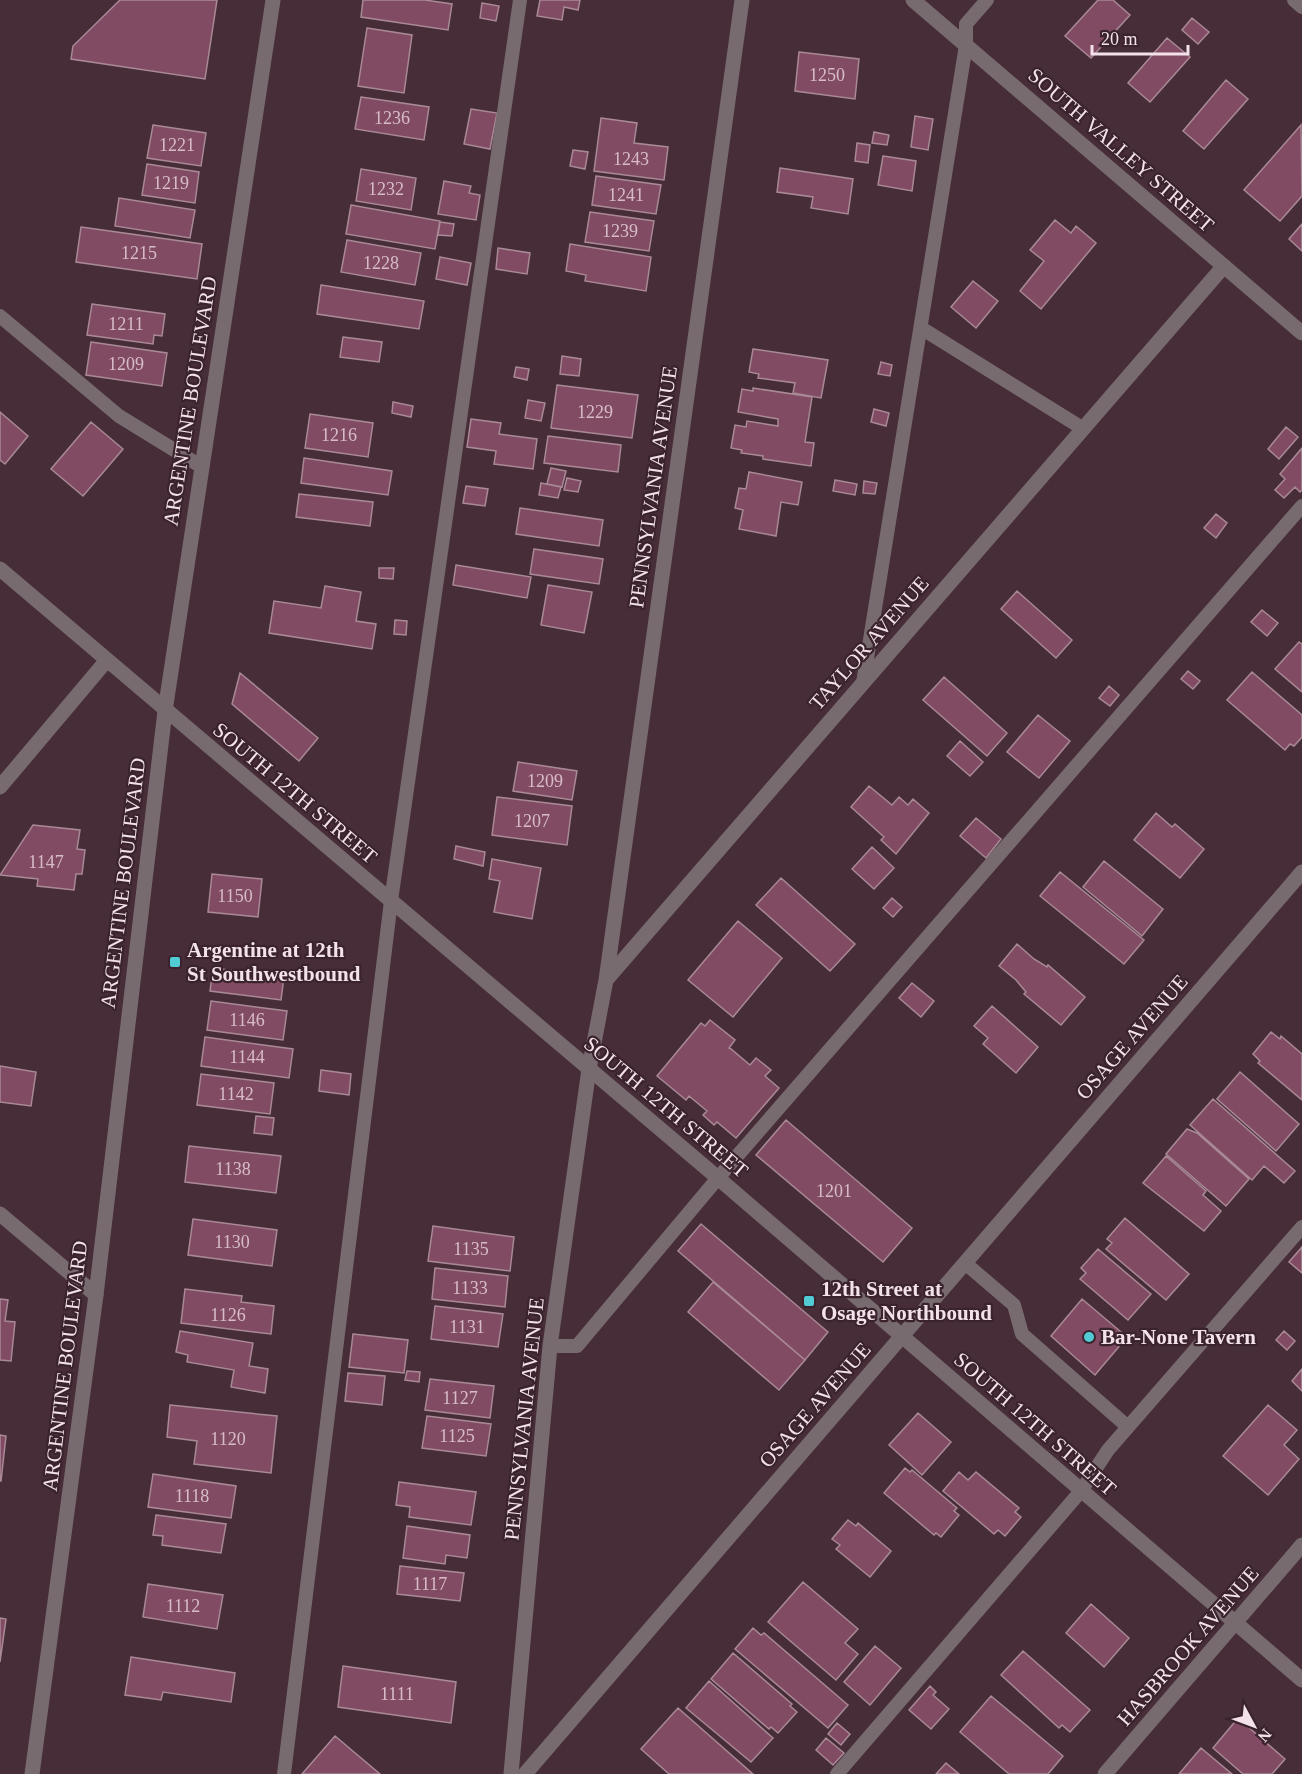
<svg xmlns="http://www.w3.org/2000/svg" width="1302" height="1774" font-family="Georgia,serif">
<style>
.building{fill:#824b64;stroke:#a88995;stroke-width:1.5}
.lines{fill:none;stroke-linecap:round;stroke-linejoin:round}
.service{stroke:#786b70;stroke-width:14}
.minor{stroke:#786b70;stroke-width:15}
.tertiary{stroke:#786b70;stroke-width:15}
.poi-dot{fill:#51ccd4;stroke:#3b232e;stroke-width:2}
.labels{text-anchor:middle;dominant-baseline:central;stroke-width:4.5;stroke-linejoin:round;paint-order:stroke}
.number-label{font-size:18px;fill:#d7bcc8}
.street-label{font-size:21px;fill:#f3e2e9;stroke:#3b232e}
.poi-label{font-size:21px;font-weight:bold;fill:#f3e2e9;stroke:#3b232e;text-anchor:start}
</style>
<rect width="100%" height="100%" fill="#462d38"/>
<!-- building -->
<path class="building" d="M120 0H217L205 79 71 59 73 46Z
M363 0H425L452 4 448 30 361 17Z
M540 0H580L578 10 564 7 562 20 537 16Z
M1098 0H1113L1130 15 1091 58 1065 36Z
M482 3 499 6 496 21 480 18Z
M1192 18 1209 32 1198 44 1182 30Z
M367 28 412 35 404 93 358 86Z
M1167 38 1190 57 1150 102 1128 83Z
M799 52 859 59 855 99 795 91Z
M1226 80 1248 99 1204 149 1183 131Z
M361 97 429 107 424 140 355 129Z
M471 109 497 113 490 149 464 144Z
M915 116 933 119 928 150 911 147Z
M601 118 637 123 634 143 668 147 664 180 594 171Z
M153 125 206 133 201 166 147 158Z
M1301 125 1302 196 1280 221 1244 190Z
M874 132 889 135 887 145 872 143Z
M857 143 870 145 868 163 855 161Z
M573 150 588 152 585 169 570 166Z
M883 156 916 161 912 191 878 185Z
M147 164 199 172 195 203 142 195Z
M780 168 853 179 848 214 811 208 813 197 777 192Z
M361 169 416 178 411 210 356 201Z
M596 176 661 185 656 214 592 205Z
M444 181 471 186 469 193 480 195 476 220 438 214Z
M119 198 195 210 190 238 115 226Z
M351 205 440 221 435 249 346 234Z
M590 212 654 221 649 251 585 242Z
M1055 220 1071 233 1076 226 1096 243 1041 309 1020 291 1044 261 1030 250Z
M440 222 454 224 452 236 438 235Z
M1302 224V251L1289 239Z
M81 227 202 244 197 279 76 262Z
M347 240 421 253 415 285 341 272Z
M570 244 651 257 646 291 585 281 586 275 566 271Z
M498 248 530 253 527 274 496 269Z
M440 257 471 263 467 285 436 279Z
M973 281 998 301 976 328 951 307Z
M321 285 424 301 419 329 317 314Z
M92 304 165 314 162 336 154 335 153 344 87 335Z
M343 337 382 342 379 362 340 357Z
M91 342 167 353 162 386 86 375Z
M753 349 828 360 821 398 793 393 795 383 758 378 759 374 749 372Z
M562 356 581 359 579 376 560 374Z
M881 362 892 365 890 376 878 374Z
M516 367 529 369 527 380 514 377Z
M557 385 638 395 632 438 551 428Z
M753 388 812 397 805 442 814 443 811 466 763 459V456L741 453 742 450 731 448 735 425 746 427 747 421 778 426V419L738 412 742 389 753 391Z
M528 400 545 403 541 421 525 418Z
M393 402 413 406 411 417 392 413Z
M874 409 889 413 886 426 871 422Z
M0 412 28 436 5 464 0 460Z
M310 414 373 423 368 457 305 448Z
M471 419 501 423 499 434 537 439 533 469 494 464 496 451 467 447Z
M91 422 123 449 83 496 51 469Z
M1286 427 1298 437 1279 459 1268 449Z
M548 436 621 445 618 472 544 463Z
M1302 448V490L1300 492 1295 487 1284 498 1275 490 1285 479 1280 474Z
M304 458 392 471 388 495 301 483Z
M551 468 566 471 562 487 547 484Z
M749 472 802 482 798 505 781 502 776 536 739 529 743 510 735 508 739 488 746 489Z
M567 478 581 481 578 492 564 490Z
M835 480 857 484 855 495 833 491Z
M864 481 877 483 875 494 863 493Z
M541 483 561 487 558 498 539 495Z
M466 486 488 489 485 506 463 503Z
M299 494 373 502 370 526 296 517Z
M520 508 603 520 599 546 516 534Z
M1216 514 1227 523 1216 538 1204 528Z
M534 549 603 559 599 584 530 574Z
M456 565 531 577 527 598 453 585Z
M379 568H394L393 579 379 578Z
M548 585 592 592 584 633 541 625Z
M325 586 361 592 356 621 376 624 372 649 269 633 274 601 321 608Z
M1017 591 1072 640 1056 658 1001 609Z
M1262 610 1278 623 1267 636 1251 622Z
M395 620 407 621 406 635 394 634Z
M1299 642 1302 644V692L1275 669Z
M1188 671 1200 681 1193 689 1181 679Z
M1252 672 1302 715V737L1294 746 1290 744 1285 750 1227 700Z
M240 673 318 738 299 761 232 704Z
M944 677 1007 733 987 756 923 700Z
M1109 686 1119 695 1110 706 1099 698Z
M1038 715 1070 741 1039 778 1007 752Z
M960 741 983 762 970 776 947 756Z
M518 762 577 771 572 800 513 791Z
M869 786 892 805 899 797 908 805 913 799 929 813 896 854 881 840 884 837 851 807Z
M497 797 572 806 567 845 492 835Z
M1156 813 1172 827 1175 824 1204 849 1180 878 1134 840Z
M976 818 1001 839 986 858 960 836Z
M33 825 80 830 77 849 85 850 82 874H76L74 890 37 886 38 879 0 875Z
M456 846 485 852 483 866 454 859Z
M872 847 894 868 874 889 852 869Z
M492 859 541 868 532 919 494 912 500 881 489 879Z
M1104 861 1163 909 1142 936 1083 887Z
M1060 872 1144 940 1124 964 1040 896Z
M212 874 262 879 258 917 208 912Z
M781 878 855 944 830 971 756 905Z
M892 898 902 907 893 917 883 908Z
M738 921 782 958 733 1017 688 980Z
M1017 944 1034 959 1047 967 1048 965 1085 997 1061 1025 1024 994 1026 992 1016 980 999 966Z
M213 968 284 977 281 1000 210 991Z
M912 983 934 1001 921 1017 899 998Z
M211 1001 287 1011 283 1040 207 1030Z
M992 1006 1038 1047 1016 1073 983 1044 988 1038 974 1026Z
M710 1020 735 1040 729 1048 731 1049 750 1065 756 1058 771 1070 765 1076 779 1088 736 1138 717 1122 714 1125 703 1115 707 1111 689 1096 686 1100 657 1076 701 1023 705 1026Z
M1271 1032 1280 1039 1281 1036 1302 1054V1100L1258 1063 1260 1061 1253 1054Z
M205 1037 293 1049 289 1078 201 1066Z
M0 1066 36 1072 31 1106 0 1102Z
M321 1070 351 1074 349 1095 319 1091Z
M1240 1072 1299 1124 1276 1151 1217 1099Z
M201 1074 274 1083 270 1114 197 1105Z
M1213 1099 1295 1171 1284 1183 1264 1166 1252 1180 1190 1125Z
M256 1116 274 1118 272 1135 254 1133Z
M786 1120 912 1228 883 1262 756 1155Z
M1187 1129 1197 1133 1249 1179 1226 1206 1166 1154Z
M189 1146 281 1156 276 1193 185 1182Z
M1166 1156 1206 1191 1203 1195 1221 1211 1204 1231 1143 1183Z
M1125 1218 1189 1274 1166 1300 1106 1249 1112 1243 1107 1239Z
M193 1219 277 1230 272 1266 188 1255Z
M701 1224 828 1332 805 1360 678 1251Z
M433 1226 514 1237 510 1271 428 1261Z
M1302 1247V1273L1289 1262Z
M1098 1249 1151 1294 1128 1320 1080 1279 1086 1273 1081 1268Z
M435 1268 508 1276 505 1307 432 1299Z
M713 1282 805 1360 779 1390 688 1312Z
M185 1289 242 1296 241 1302 274 1306 271 1334 181 1323Z
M0 1299 8 1300 5 1321 15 1322 11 1361 0 1360Z
M1082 1299 1127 1337 1095 1375 1051 1336Z
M435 1306 503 1314 498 1347 431 1339Z
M180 1331 253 1343 249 1366 268 1369 265 1393 231 1387 234 1370 187 1362 188 1355 176 1352Z
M1284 1331 1295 1341 1287 1350 1276 1340Z
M353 1334 408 1340 404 1373 349 1367Z
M1302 1369V1391L1292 1381Z
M407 1371 420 1372 419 1382 405 1380Z
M348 1373 385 1376 382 1405 345 1401Z
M430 1379 494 1386 490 1418 425 1410Z
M170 1405 277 1416 271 1473 194 1464 197 1441 167 1437Z
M1268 1405 1297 1430 1284 1445 1299 1459 1268 1495 1223 1456Z
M918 1413 951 1442 922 1475 889 1445Z
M427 1416 491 1424 486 1456 422 1448Z
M0 1435 6 1436 1 1481H0Z
M905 1468 910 1472 912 1470 957 1508 954 1511 959 1515 941 1537 936 1533 934 1535 884 1493Z
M959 1472 968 1480 976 1472 1019 1508 1015 1512 1021 1517 1005 1536 998 1530 994 1534 943 1491Z
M153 1474 236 1486 231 1518 148 1507Z
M399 1482 476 1492 471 1525 409 1517 410 1507 396 1505Z
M156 1515 226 1524 221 1553 162 1545 163 1536 153 1535Z
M848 1520 856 1526 858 1523 891 1551 870 1577 836 1549 840 1545 832 1539Z
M407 1526 470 1535 467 1558 446 1555 445 1564 403 1558Z
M400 1566 464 1573 460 1601 397 1594Z
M803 1582 858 1629 845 1643 858 1654 836 1680 768 1622Z
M148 1584 223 1595 217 1629 143 1617Z
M1091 1604 1129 1638 1104 1667 1066 1633Z
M0 1618 6 1619 0 1662Z
M753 1628 761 1635 764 1633 848 1705 828 1728 735 1649Z
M875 1646 901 1668 870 1705 844 1682Z
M1023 1651 1090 1710 1070 1732 1062 1725 1059 1728 1001 1675Z
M733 1653 792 1704 790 1706 797 1712 778 1733 771 1727 769 1729 711 1679Z
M131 1657 235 1673 231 1702 163 1692 161 1700 125 1695Z
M343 1666 456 1682 451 1723 338 1707Z
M709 1681 773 1738 751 1762 686 1708Z
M930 1686 936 1692 933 1695 949 1709 931 1729 909 1710Z
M991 1696 1063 1756 1048 1774H1009L960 1732Z
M678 1708 753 1774H669L641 1749Z
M1238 1718 1285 1759 1272 1774H1243L1213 1748Z
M837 1723 850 1734 841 1745 828 1734Z
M335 1736 380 1774H302Z
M826 1738 844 1753 833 1765 816 1750Z
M1201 1748 1232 1774H1179Z
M946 1763 959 1774H936Z"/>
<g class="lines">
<!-- service -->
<path class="service" d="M1294 0 1302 7
M0 316 119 416 202 467
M921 328 1082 428
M863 683 966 45V24L987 0
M965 1263 1014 1305 1022 1334 1128 1427
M550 1346H577L718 1178 1302 506
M284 1774 391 901 520 0
M837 1774 1081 1491 1108 1450 1302 1227"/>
<!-- minor -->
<path class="minor" d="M913 0 1302 333
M165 711 273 0
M0 787 107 660
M606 980 1224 266
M0 1214 96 1295
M902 1336 1302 872
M511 1774 550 1346 589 1069 606 980 742 0
M1105 1774 1302 1545"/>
<!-- tertiary -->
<path class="tertiary" d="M0 569 718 1178 1302 1680
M32 1774 96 1295 165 711
M525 1774 902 1336"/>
</g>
<!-- markers -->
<g class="poi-dot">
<rect x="169" y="956" width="12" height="12" rx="3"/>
<rect x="803" y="1295" width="12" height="12" rx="3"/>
<circle cx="1089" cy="1337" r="6"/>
</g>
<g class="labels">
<!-- number labels -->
<g class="number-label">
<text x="827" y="75">1250</text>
<text x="392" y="118">1236</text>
<text x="177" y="145">1221</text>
<text x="631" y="159">1243</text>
<text x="171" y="183">1219</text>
<text x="386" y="189">1232</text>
<text x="626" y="195">1241</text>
<text x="620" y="231">1239</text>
<text x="139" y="253">1215</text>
<text x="381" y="263">1228</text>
<text x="126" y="324">1211</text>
<text x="126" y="364">1209</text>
<text x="595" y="412">1229</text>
<text x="339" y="435">1216</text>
<text x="545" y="781">1209</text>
<text x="532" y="821">1207</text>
<text x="46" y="862">1147</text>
<text x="235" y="896">1150</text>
<text x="247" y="1020">1146</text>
<text x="247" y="1057">1144</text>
<text x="236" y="1094">1142</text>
<text x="233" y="1169">1138</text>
<text x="834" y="1191">1201</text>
<text x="232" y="1242">1130</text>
<text x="471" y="1249">1135</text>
<text x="470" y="1288">1133</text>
<text x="228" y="1315">1126</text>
<text x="467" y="1327">1131</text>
<text x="460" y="1398">1127</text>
<text x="457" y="1436">1125</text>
<text x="228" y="1439">1120</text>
<text x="192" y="1496">1118</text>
<text x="430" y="1584">1117</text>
<text x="183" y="1606">1112</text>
<text x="397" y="1694">1111</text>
</g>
<!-- street labels -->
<g class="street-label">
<text transform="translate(1121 150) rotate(41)">SOUTH VALLEY STREET</text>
<text transform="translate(190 401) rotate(-81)">ARGENTINE BOULEVARD</text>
<text transform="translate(653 487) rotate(-82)">PENNSYLVANIA AVENUE</text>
<text transform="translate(869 643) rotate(-49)">TAYLOR AVENUE</text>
<text transform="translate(295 793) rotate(40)">SOUTH 12TH STREET</text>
<text transform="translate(123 883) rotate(-83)">ARGENTINE BOULEVARD</text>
<text transform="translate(1132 1037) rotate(-49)">OSAGE AVENUE</text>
<text transform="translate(666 1107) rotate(40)">SOUTH 12TH STREET</text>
<text transform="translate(65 1366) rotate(-83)">ARGENTINE BOULEVARD</text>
<text transform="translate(815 1405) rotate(-49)">OSAGE AVENUE</text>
<text transform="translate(524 1419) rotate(-84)">PENNSYLVANIA AVENUE</text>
<text transform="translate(1035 1424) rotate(41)">SOUTH 12TH STREET</text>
<text transform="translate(1188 1646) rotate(-49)">HASBROOK AVENUE</text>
</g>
<!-- poi labels -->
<g class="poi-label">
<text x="187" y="950">Argentine at 12th<tspan x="187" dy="24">St Southwestbound</tspan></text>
<text x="821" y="1289">12th Street at<tspan x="821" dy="24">Osage Northbound</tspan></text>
<text x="1101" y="1337">Bar-None Tavern</text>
</g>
</g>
<!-- north arrow -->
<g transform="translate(1254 1726) rotate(131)" stroke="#3b232e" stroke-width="4.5" paint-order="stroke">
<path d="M0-4.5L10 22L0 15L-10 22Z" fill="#f3e2e9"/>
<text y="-9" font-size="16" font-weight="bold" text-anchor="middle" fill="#f3e2e9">N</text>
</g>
<!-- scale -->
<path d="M1092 45v9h96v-9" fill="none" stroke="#f3e2e9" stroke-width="3"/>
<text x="1101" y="45" font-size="18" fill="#f3e2e9" stroke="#3b232e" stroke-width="4.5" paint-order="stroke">20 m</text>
</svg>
